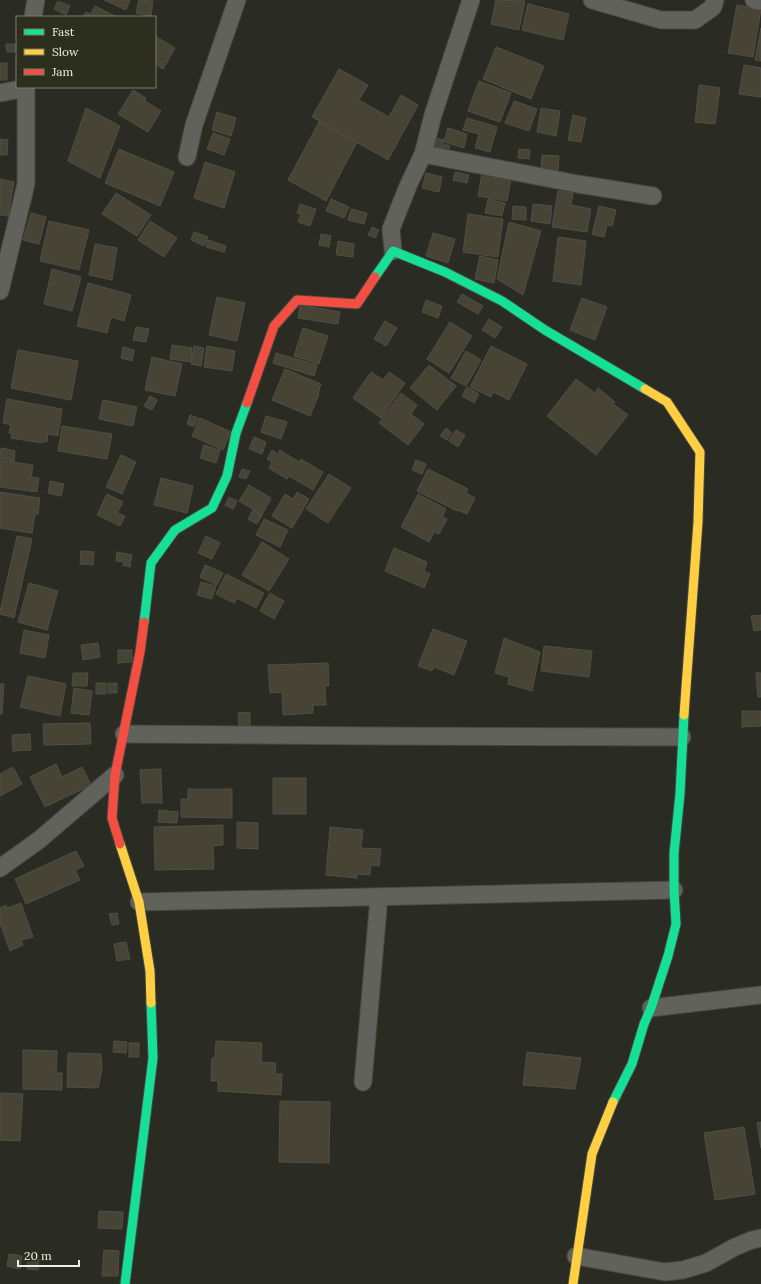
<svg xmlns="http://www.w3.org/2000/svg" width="761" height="1284" font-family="Lora,serif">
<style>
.building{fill:#474335;stroke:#504f47}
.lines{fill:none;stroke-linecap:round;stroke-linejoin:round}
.street-casing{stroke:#46473f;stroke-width:19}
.fast-casing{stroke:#46473f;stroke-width:11}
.slow-casing{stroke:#46473f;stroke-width:11}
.jam-casing{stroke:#46473f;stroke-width:11}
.street{stroke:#61625b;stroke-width:17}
.fast{stroke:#16e098;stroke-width:9}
.slow{stroke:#ffcf43;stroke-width:9}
.jam{stroke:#f24e42;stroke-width:9}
</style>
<rect width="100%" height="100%" fill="#2a2b22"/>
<!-- building -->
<path class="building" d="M104 0H130L126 10Z
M139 0 153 1 151 16 136 13Z
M496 0 525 1 519 30 491 24Z
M58 1 70 6 66 15 54 9Z
M528 4 569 14 563 40 522 30Z
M737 5 761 9 753 57 728 53Z
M95 6 117 17H83L86 12 91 14Z
M761 28V61L755 60Z
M155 36 175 48 163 69 155 64Z
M6 44H15V52H7Z
M496 47 544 66 531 99 483 79Z
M0 63H7V80H0Z
M744 65 761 68V97L739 94Z
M339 69 368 85 359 100 389 117 401 95 418 105 388 160 312 117Z
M479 81 511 93 500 122 468 111Z
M699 85 720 88 715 124 695 122Z
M133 90 146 98 145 101 161 111 148 132 118 114Z
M514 101 537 109 529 131 505 123Z
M86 108 120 126 100 178 68 161Z
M541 108 560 111 556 136 537 132Z
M217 112 236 118 231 136 212 130Z
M573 115 586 118 581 142 568 140Z
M467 118 497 127 490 152 475 148 479 134 463 130Z
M319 122 357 142 326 201 288 180Z
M448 128 467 134 464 148 444 142Z
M213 133 230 139 224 155 207 149Z
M436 138 444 140 440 149 433 146Z
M0 139 8 140 7 155H0Z
M444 144 450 146 448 152 441 149Z
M119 149 174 172 160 206 105 183Z
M519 149 530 150 529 159 518 158Z
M542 155 559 156 558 170 541 169Z
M205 162 235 172 224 208 194 198Z
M455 172 469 175 467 183 453 180Z
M426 173 442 177 439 192 422 188Z
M482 173 511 179 507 201 478 196Z
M0 179 14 182 8 216 0 215Z
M558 191 573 193 571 205 591 209 587 232 552 227Z
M116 193 151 215 137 236 102 214Z
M331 199 349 207 344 218 326 211Z
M488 199 505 203 502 216 485 213Z
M300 204 316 209 310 226 298 222 301 214 297 213Z
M533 204 552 206 550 224 531 221Z
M513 206 526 207V220L512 219Z
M599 206 616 210 612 226 607 225 604 237 592 234Z
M351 209 367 213 364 224 348 220Z
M31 213 46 217 39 244 23 240Z
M468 214 503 219 498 257 463 252Z
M49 221 89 230 79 270 40 261Z
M150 221 177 238 164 257 138 240Z
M509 222 541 231 523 295 497 279Z
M372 227 379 230 375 238 368 235Z
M194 232 208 237 204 246 191 240Z
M433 233 455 239 448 263 426 256Z
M321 234 331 236 329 247 319 245Z
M558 237 586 241 581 285 553 281Z
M208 240 226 246 224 252 206 247Z
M338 241 354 244 353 257 336 255Z
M95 244 117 248 112 280 89 275Z
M480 256 498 260 494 283 475 279Z
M52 269 81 277 72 311 44 304Z
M88 283 131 295 124 321 111 317 107 333 77 326Z
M462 294 483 306 478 314 457 302Z
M217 297 245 303 237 341 209 335Z
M582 298 607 307 595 340 570 330Z
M426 300 442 306 438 318 422 312Z
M300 305 340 312 338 324 298 318Z
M489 319 502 327 495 338 482 330Z
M385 321 397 328 386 346 374 339Z
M450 322 472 336 449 373 427 359Z
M136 327 149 329 146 342 133 340Z
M303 328 328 336 319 364 294 356Z
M172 345 192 348 191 362 170 359Z
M194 346 204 348 201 366 191 364Z
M207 346 235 351 232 371 204 367Z
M491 346 527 364 509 400 493 392 491 397 470 387Z
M123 347 134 350 132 361 121 358Z
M18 350 78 361 71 400 11 388Z
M466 351 481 360 466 386 451 378Z
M276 353 317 365 314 376 273 363Z
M152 357 182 364 175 396 145 390Z
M429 365 456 386 437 410 410 388Z
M285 369 321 384 318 393 319 394 310 416 272 400Z
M371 372 383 380 389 372 405 383 381 418 353 398Z
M576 379 595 393 598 388 615 402 613 404 628 415 596 455 547 416Z
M467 387 479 394 474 403 462 396Z
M401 393 417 405 411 414 424 424 408 445 379 423Z
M150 396 157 400 152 410 144 406Z
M7 399 62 409 58 436 48 434 47 442 43 441 42 443 11 438 12 433H9L11 425 3 423Z
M103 400 137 407 133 426 99 419Z
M190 415 198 418 194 427 187 424Z
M266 416 287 422 281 439 261 432Z
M200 418 231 432 223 450 192 436Z
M62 426 112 434 107 459 58 451Z
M446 428 452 433 447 440 440 436Z
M456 430 465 435 458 447 449 441Z
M254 437 266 442 262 454 249 449Z
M204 445 220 450 216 463 200 458Z
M1 448 15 451 14 461 0 458Z
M272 450 278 454 280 450 299 462 301 459 323 472 313 490 289 476 287 479 269 468 272 462 267 459Z
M121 455 136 462 122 494 106 487Z
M0 460 33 465 31 477 39 478 37 492 0 487Z
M416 460 426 464 422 474 412 470Z
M242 469 250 471 246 479 239 477Z
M428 469 468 489 466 493 475 498 467 514 457 510V511L417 491Z
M329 474 351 488 328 523 306 509Z
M161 478 193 486 187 513 154 505Z
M50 481 64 484 61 496 48 493Z
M249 485 271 498 262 515 239 501Z
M0 492 40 498 38 514H35L32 533 0 528Z
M297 492 309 499 292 528 272 516 285 494 293 499Z
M107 494 123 502 117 513 125 516 120 526 97 515Z
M418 494 446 509 442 517 447 519 439 534 434 532 429 542 401 527Z
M229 497 237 501 233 509 225 505Z
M253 510 262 516 257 524 248 519Z
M264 519 288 530 280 547 256 535Z
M17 536 32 539 14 618 0 614V611Z
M206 536 220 543 212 559 198 553Z
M262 542 289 559 269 591 242 575Z
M394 548 427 562 424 571 430 574 424 588 385 571Z
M81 551 94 552 93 565 80 564Z
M117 552 132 555 130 567 123 565 124 562 116 561Z
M205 565 223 573 217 585 200 577Z
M226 574 264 593 256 608 237 598 234 603 216 594Z
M201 582 216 586 212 599 197 595Z
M29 583 58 591 47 630 18 622Z
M270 593 284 601 274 619 260 611Z
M761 615V630L754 631 751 616Z
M433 629 467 641 454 675 434 667 432 671 418 666Z
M24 630 49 635 45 658 20 653Z
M504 638 540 652 532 691 508 684 509 677 495 673Z
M98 643 100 657 83 660 81 645Z
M544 646 592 651 589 677 541 671Z
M118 650H132V662L118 663Z
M328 663 329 686H325L326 705H313V713L283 715 282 692 270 693 268 665Z
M73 673H88L87 686H72Z
M756 673H761V697H758Z
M28 676 66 684 60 716 20 707Z
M96 683H106V694H96Z
M108 683H117V693H108Z
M0 684H4L2 714H0Z
M74 688 92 691 89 715 71 713Z
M742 711H761V726L742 727Z
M250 712V729H239L238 713Z
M90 723 91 744 44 745 43 724Z
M30 734 31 750 13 751 12 735Z
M56 764 62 777 82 767 91 785 45 807 30 777Z
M13 767 22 784 0 796V774Z
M161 769 162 803H142L140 770Z
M273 778H306V814H273Z
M188 789H232V818L181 817V799H188Z
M159 810 178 812 177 823 158 822Z
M237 822 258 823V849L237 848Z
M223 825V845L213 846 214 869 155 870 154 827Z
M330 827 363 830 361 848 381 849 379 866 371 865 370 875 357 874V878L326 875Z
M76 851 84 866 75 870 80 880 26 904 15 879Z
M21 903 33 937 21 940 23 945 10 951 0 923V908L6 905 7 908Z
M117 913 119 924 112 925 109 914Z
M126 942 130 959 117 961 114 944Z
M114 1041 127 1042 126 1053 113 1052Z
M216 1041 262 1043 261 1062 276 1063 275 1074H282L281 1095 218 1091V1081H211L212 1058H215Z
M129 1043H139V1057H129Z
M23 1050 57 1051 56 1073H62V1090L23 1089Z
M527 1052 581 1058 575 1089 523 1085Z
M68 1053 101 1054 102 1070 98 1088 67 1087Z
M0 1093 23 1094 20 1141 0 1140Z
M280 1101 330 1102 329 1163 279 1162Z
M761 1122V1148L757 1123Z
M744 1127 755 1194 715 1200 704 1133Z
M99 1211 123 1212 122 1229 98 1228Z
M104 1250 119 1251 118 1276H102Z
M9 1254 22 1256 20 1269 7 1266Z
M28 1258 39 1259 38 1270 27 1269Z"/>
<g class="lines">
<!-- street casing -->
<g class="street-casing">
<path id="street" d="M592 0 661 20H695L713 7 715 0
M754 0 761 1
M33 17 36 0
M0 93 26 88
M423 154 578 184 653 196
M187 157 194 125 237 0
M393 251 391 229 408 186 423 154 433 115 471 0
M0 291 26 184V87
M124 734 381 736 682 737
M0 868 39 840 115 775
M139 902 674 890
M651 1008 761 995
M363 1082 379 897
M576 1256 665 1272 683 1270 706 1263 735 1247 752 1240 761 1238"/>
</g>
<!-- fast casing -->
<g class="fast-casing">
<path id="fast" d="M375 277 393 251 445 272 502 301 545 330 645 389
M144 622 151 563 175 530 212 508 227 476 236 433 247 403
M613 1102 632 1064 644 1024 651 1008 668 956 676 924 674 890V853L680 794 684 715
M125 1284 153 1058 151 1003"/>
</g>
<!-- slow casing -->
<g class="slow-casing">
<path id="slow" d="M645 389 667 402 700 452 698 522 684 715
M120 844 139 902 150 971 151 1003
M573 1284 592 1154 613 1102"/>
</g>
<!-- jam casing -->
<g class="jam-casing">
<path id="jam" d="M247 403 274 326 297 300 357 304 375 277
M120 844 112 818 115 775 140 652 144 622"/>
</g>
<!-- street -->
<use href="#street" class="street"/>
<!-- fast -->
<use href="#fast" class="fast"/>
<!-- slow -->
<use href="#slow" class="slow"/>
<!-- jam -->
<use href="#jam" class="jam"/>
</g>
<!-- legend -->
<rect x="16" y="16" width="140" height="72" fill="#2d2f1e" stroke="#7a7c6d"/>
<rect x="24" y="29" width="20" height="6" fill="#16e098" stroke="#7a7c6d"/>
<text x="52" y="36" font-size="12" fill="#edefe4">Fast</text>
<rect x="24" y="49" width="20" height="6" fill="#ffcf43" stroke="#7a7c6d"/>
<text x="52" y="56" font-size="12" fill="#edefe4">Slow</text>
<rect x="24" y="69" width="20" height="6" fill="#f24e42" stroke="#7a7c6d"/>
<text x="52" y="76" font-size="12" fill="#edefe4">Jam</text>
<!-- scale -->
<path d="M18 1260v6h61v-6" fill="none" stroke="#edefe4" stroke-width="2"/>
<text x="24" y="1260" font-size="12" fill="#edefe4" stroke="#2d2f1e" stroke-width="3" paint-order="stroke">20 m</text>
</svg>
